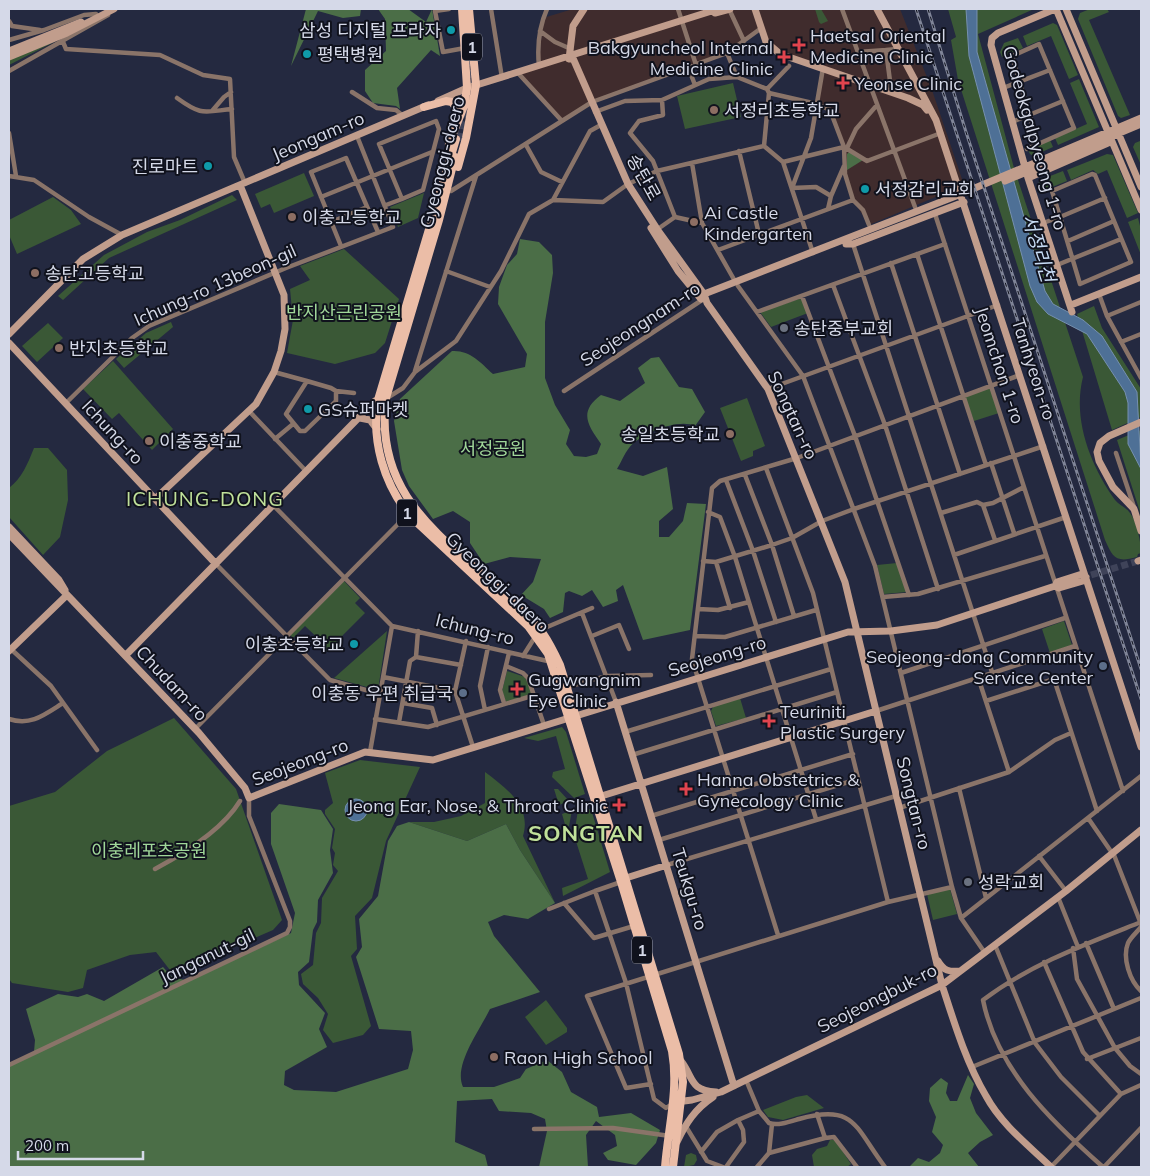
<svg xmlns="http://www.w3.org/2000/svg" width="1150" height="1176" font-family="Mulish,'Noto Sans KR',sans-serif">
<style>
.commercial{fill:#402c2d}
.green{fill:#3a5836}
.forest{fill:#4b6e47}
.water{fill:#4e7096;stroke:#7690af}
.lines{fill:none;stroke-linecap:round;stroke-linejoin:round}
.secondary-tunnel{stroke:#3f4359;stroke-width:7;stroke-dasharray:7 3.5;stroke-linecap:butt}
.primary-tunnel{stroke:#3f4359;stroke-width:8;stroke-dasharray:8 4;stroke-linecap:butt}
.street{stroke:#8a7469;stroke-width:4.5}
.secondary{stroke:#c19d8c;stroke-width:7}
.primary{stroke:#ebbda7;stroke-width:8}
.rail-casing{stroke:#808598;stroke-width:3}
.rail{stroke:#10121d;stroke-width:1;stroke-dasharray:4;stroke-linecap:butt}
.culture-dot{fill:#0f9aa8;stroke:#10121d;stroke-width:2}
.health-dot{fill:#e0444e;stroke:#10121d;stroke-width:2}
.education-dot{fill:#8d6e63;stroke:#10121d;stroke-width:2}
.worship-dot{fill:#6b7280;stroke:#10121d;stroke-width:2}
.service-dot{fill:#5c6f8a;stroke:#10121d;stroke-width:2}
.labels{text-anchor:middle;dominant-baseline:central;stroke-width:4;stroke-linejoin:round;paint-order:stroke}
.shield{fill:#10121d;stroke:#9a9dab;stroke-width:1}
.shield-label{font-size:16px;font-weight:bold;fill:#d5d9e8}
.poi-label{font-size:18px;fill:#d5d9e8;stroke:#10121d;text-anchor:start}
.street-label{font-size:18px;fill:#d5d9e8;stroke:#10121d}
.park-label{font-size:18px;fill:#a0d799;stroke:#10121d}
.water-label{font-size:19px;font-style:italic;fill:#c7dcf5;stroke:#10121d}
.quarter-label{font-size:20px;letter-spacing:1px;fill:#c0e19a;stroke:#10121d}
.district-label{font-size:22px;font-weight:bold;letter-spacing:1px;fill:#c0e19a;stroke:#10121d}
</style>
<rect width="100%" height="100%" fill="#242940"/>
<!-- commercial -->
<path class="commercial" d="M573 9H900L932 90 964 185 869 225 853 200 845 174 844 147 830 110 817 104 823 68 780 54 760 29 727 53 592 102 562 121 518 73 539 65 543 18Z"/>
<!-- green -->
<path class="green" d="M815 9H821L828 21 821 24 819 22Z
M948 9H1034L978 34 1014 168 1083 377C1072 420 1091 466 1115 500 1119 505 1127 508 1130 513 1137 522 1141 542 1141 553L1138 554 1137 557C1116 563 1113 558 1105 540L958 80 951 40 956 37Z
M1090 9H1107L1109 12 1089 20 1130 115 1121 118 1118 116 1078 19 1080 13Z
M1053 23 1057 25 1078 75 1069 79 1051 36 1027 46 1023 36Z
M1018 38 1023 48 1002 57 1000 52 1004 43Z
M58 40 9 65V60Z
M1079 79 1099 127 1058 145 1055 138 1087 124 1070 83Z
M733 83 741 117 685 129 677 96Z
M1050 140 1053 147 1033 156 1030 154 1028 150Z
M1140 141 1141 165 1133 147 1135 143Z
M1107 154 1113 155 1138 213 1127 218 1107 170 1098 174 1093 170 1071 180 1067 170Z
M1063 171 1067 181 1040 192 1037 186 1040 180Z
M304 173 314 196 274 213 270 204 261 208 255 194Z
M424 193 418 218 398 227 390 207Z
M232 195 237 200 109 258 63 300 58 296 104 255 147 232 180 220Z
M53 197 71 210 81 224 17 254 9 235V220Z
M1138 218 1141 230V255L1128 222Z
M344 249 399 299 385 343 375 353 335 364 287 353 293 320 290 289 310 280 300 266Z
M802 298 808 313 771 327 760 312Z
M1094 306 1102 328 1141 389V417L1112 430 1077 314Z
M171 322 173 327 124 368 116 359 146 333Z
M48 323 63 338 37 362 22 346Z
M113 361 173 429 152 450 119 413 112 419 83 389Z
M990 386 999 413 974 421 964 395Z
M747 398 765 446 753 451V456L741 461 720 408Z
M1141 430V515L1117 440Z
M34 448H48L67 470 68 500 60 537 43 555 9 517V488C22 478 28 463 34 448Z
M897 563 907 592 884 594 877 565Z
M344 581 360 598 355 603 365 613 325 653 320 647 323 643 305 626 293 638 290 635Z
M1064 621 1072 645 1050 653 1042 629Z
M387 631 378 690 334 678Z
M507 671 525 677 532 694 506 702 502 691Z
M740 698 746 718 716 726 711 711 714 705Z
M174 718 236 789 282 920 273 930 173 974 156 952 130 955 87 970 83 988 68 992 12 983 9 979V806L55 792 107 751Z
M562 727 566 732 585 794 574 798 552 777 553 772 565 769 556 736 538 741 524 738Z
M360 760 420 767 386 841 372 898 355 916 357 949 351 956 371 1026 363 1035 333 1043 323 1030 328 1014 318 998 303 984 301 974 313 965 316 933 321 923 322 898 338 871 333 865 335 853 332 848 335 829 325 814V810L333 803 325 773Z
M485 772C506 788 532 806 523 836L555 903 520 850 506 824 467 841 409 822H434L461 816 485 803Z
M554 789H558L569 801 559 805Z
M591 809 610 872 563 896 562 888 588 879 574 835 578 810Z
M572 810 569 826 566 828 562 814Z
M950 889 957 914 933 920 927 894Z
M546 1000 567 1028V1032L546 1045 525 1017Z
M807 1095 824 1108 783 1120 768 1117 763 1110 796 1097Z
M830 1140H835L851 1164 847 1167H814L812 1155 817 1149 827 1146Z
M691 1153 696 1155 697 1160 694 1165 684 1167 686 1155Z"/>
<!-- forest -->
<path class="forest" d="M306 9H361L360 16 343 18 318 11 291 66Z
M378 9H408L426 22 432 9 440 56 431 50 397 88 400 109 396 106 373 103 365 91V70L386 51 385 19Z
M850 151 863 160 847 170V154Z
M520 239 539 242 552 255 553 273 545 322V378L555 405 570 430 566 444 574 456 586 457 597 454 601 444C588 425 578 412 601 395L620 401 645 383 638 368 651 358 659 357 679 387 692 389 705 412 695 426C678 418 640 434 629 448 624 454 621 463 617 469L643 476 667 467 673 509 659 521V537H669L683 521 687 503 706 504 690 630 643 640 623 585 616 590 618 601 603 607 592 590 582 596 569 591 565 593 563 612 550 618 544 609 521 595 533 582 541 559 510 557 484 564 470 543V522L453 511 433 519 409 486 402 470 394 421 400 399 452 351C470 350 480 362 493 374L525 367 527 354 498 304 499 287 507 265 517 254Z
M279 804 321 810 333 829 330 850 333 873 318 900 317 922 313 930 309 962 298 972 299 985 325 1013 319 1029 327 1047 285 1071 284 1085 294 1090 336 1092 408 1069 413 1050 411 1031 379 1029 356 957 362 947 359 919 378 896 388 841 397 826 409 822 467 841 506 824 520 850 555 903 528 919 504 915 488 922 494 936 540 992 490 1009C480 1030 453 1065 463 1087H494L520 1078 526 1069 547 1060 562 1072 571 1092 597 1107 599 1117 631 1113 660 1130 656 1143 636 1165 608 1160 603 1153 617 1146 615 1135 596 1121 586 1135 588 1167H539L547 1131 545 1119 531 1113 499 1111 492 1099 457 1101 455 1142 485 1155 488 1167H9V1064L34 1052 35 1040 26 1009 58 994 78 997 87 994 104 1001 163 967 172 977 189 981 291 933 295 913 271 844V813Z
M968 1075 974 1084 970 1098 976 1113 993 1135 980 1142 968 1153 979 1167H909L918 1158 929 1162 940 1153 943 1145 932 1132 936 1117 929 1101 930 1088 941 1078 948 1083 946 1093 950 1101H957Z"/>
<!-- water -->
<path class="water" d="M966 9H977V52L1045 291 1053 304 1083 320 1102 336 1137 392 1141 469 1128 444V403L1125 392 1087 334 1048 314 1037 302 1030 286 969 56Z
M345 810a11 11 0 1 1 22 0a11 11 0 1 1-22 0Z"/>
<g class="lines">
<!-- secondary-tunnel -->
<path class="secondary-tunnel" d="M1081 578 1138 561"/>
<!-- primary-tunnel -->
<path class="primary-tunnel" d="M469 58 470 91
M460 141 469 104"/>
<!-- street -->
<path class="street" d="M449 9 435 11 443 52 465 48
M491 9 502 78
M678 9 696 65
M729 9 744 41
M842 9 915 207
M9 21 12 26 40 30
M540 31 555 42 571 49
M9 40 44 30 84 15 96 14
M63 42 66 49 160 55 203 75 230 79 234 157 245 183
M886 50 897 49
M858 52 886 50 890 81 889 91
M727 53 737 77
M539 66C537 46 539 27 547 9
M688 67 695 85
M823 68 811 138 792 188 816 187 831 196
M9 71 108 15
M518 73 562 121
M1003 88 1050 70
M767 89 789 66
M352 92 377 108 396 110 403 116
M769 93 764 146 783 162 813 253
M177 98C202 116 203 112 232 109
M662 100 663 115 639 121 630 133 653 161 675 217
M212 111 224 97 231 92
M595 112 625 101 662 100 709 79 737 77 767 89 769 93 817 104 830 110 844 147 845 174 853 200
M1012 122 1063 101
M9 133 16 176
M526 145 541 172 562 182
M847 148 856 129 877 105
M1027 149 1074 128 1039 44 1012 56 1038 144
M739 151 759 234
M783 162 844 147 867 161 941 133
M692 163 702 223
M9 176 34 180 89 217 122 235
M451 191 592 102 727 53 760 29
M321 197 432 152
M553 200 590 131 599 126
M386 205 402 199 379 144 436 121 439 129 423 190 402 199
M828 209 831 196 844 166
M935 214 1123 791
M675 217 702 223 736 283
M331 222 367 207
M1043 223 1060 217 1080 284 1131 262 1095 175 1092 174 1052 191 1060 217 1105 198
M655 231 675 217
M1068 241 1114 221
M853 244 992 672
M341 246 311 172 346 158 378 232
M718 250 853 200 863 210 869 225
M917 254 986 465
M891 263 960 474
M1057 265 1121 239
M446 271 490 287
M833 285 885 425 938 589
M738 286 803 376 875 566 952 887 961 918 985 953
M1099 294 1107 316 1141 378
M802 296 855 436 909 595
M757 312 945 244
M1107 316 1141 302
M1121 342 1141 334
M415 371 476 176
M274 372 307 381
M307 381 331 388 336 391V401L305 431H300L286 414Z
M768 389 998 305
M336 391 354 393
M564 391 702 300
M387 398 403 388 415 372 456 341 501 271 529 214 553 200 603 202 628 184 657 171 764 146
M66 403 132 338 149 326 286 268 393 227 357 136
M249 411 305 470
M275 439 293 424
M1116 453 1134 507
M991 463 1014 533
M766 468 813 593 888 902
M745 475 772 545 794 616
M726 480 753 551 776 622
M273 505 392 626 552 662
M983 505 993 503 1024 487
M708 512 720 517 735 557 816 819
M941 513 977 502 983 505 995 540
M954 555 1066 517
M703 561 716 562 772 545 792 538 822 521 854 509 1044 446
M716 562 730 608
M216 564 330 680 380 694
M883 597 918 594 1045 556
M698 609 718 610 749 602
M582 613 616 702
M540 630 592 608
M592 636 619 625 629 649
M695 636 725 637 816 610
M466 641 455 691 473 747
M12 650 51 686 97 750
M523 656 535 637
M416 657 461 665
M506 666 523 673 528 678 544 725
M901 673 1065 618
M383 677 455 691
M978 677 1009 772
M567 687 607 676 651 675
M986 701 1054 679 1097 811
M403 703 432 708 437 725
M504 703 500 690 509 653
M485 710 480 686 488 647
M876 711 1075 646
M9 719C31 726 44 715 63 703
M375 719 428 727 535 695
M399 722 410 661 416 657 418 631
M195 729 398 524
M625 732 831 669
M370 752 392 626
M632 755 837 692
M959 788 986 898
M899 808 1009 772 1055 740 1071 733
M651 816 853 754
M1088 818 1110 850
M659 840 858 779
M1114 855 1141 924
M1039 856 1066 891
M667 865 896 796
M155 869C183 854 223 829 240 801
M621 882 595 891 626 983 654 1099 666 1108 672 1104
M1058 897 1078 947
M564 903 594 938 634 926
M549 909 595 891
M961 918 1141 776
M1141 927C1137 932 1131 937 1128 943 1122 958 1130 981 1141 991
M778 935 692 659 712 488 720 481 797 458 1020 375
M1086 943 1114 1009
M995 945 1035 1043 1061 1077 1100 1116
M1073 948 1077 979 1115 1048 1130 1066 1141 1074
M1044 962 1083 1052 1121 1094
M1087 1059 1141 1038
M9 1065 287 933 290 927V921L249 816V798
M972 1067 1141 998
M746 1080 759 1111 769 1123C778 1126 789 1122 799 1119 856 1103 855 1128 885 1167
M651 1084 626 1088 587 996 888 902 952 887
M817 1114 825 1138 834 1137 857 1167
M738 1120 759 1111
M772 1124 769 1153 825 1138
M685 1125 707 1161 723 1167
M534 1129 613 1128 670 1136
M701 1152 717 1132 738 1120 743 1130 744 1142 726 1167
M757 1167 769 1153
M1051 1167 1121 1094 1141 1085
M1103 1167C1052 1122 997 1070 983 1000 1031 964 1086 944 1141 922
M1104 1167 1141 1128"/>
<!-- secondary -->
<path class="secondary" d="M755 9 766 42 780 54 908 98 923 105 927 110
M877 9 936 120 1141 747
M1055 9 998 33 992 38 991 45 1028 178 1072 312
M1056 9 1141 210
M1066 9 1141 187
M715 13 730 9
M9 51 81 22
M572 56 628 184 657 229 704 294 707 303 768 389 845 582 942 985C954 1022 966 1062 986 1096 1001 1124 1029 1146 1051 1167
M9 57 67 33 114 9
M569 59 573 26 584 9
M438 101 467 88 718 9
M1028 178 1108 143
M1005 181 1141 124
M651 228 678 271 701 299
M846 244H853L964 202
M699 296 956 196 1141 118
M1071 305 1141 277
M9 334 83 259 122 235 428 105
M9 343 216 564
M360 418 370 420 377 429
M1141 422 1109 436 1100 443 1097 452 1099 461 1113 487 1134 509 1141 531
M155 499 256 404 274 372 281 351 285 329 284 295 240 185
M9 527 59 580 65 590
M9 534 199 733 245 788 249 798 365 752 433 760 848 632 891 631 937 625 1055 586 1059 588 1083 581 1086 577
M1138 561 1141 560
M1055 586 1057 582 1082 574 1086 577
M9 651 67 595
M126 655 375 401 381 400
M616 702 734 1086
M595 798 876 711
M626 878 667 865
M938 961C944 971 949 972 960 971
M681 1061C694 1078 689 1090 716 1092
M676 1102 692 1100 721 1092 942 985 1066 891 1141 830
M677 1142C686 1123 695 1109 713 1097"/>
<!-- primary -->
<path class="primary" d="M424 107 446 101 452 102 458 110 456 119
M456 139 378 400C371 441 384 484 410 516L528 626 548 654 621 882 672 1051C679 1090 668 1128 665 1167
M449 144 464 106 467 88 462 9
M455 157 439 220 386 398C374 494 439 534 501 591 516 604 530 616 542 632 549 642 555 654 560 665L679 1054 683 1082 673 1167
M458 167 466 138 476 85 469 9"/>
<!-- rail casing -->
<g class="rail-casing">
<path id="rail" d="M916 9 1141 699
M928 9 966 132 1141 669"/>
</g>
<!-- rail -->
<use href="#rail" class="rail"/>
</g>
<!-- markers -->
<g class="culture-dot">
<circle cx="451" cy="30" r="5"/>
<circle cx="307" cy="54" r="5"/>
<circle cx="208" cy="166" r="5"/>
<circle cx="865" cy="189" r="5"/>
<circle cx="308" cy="409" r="5"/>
<circle cx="354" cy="644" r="5"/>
</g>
<g class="health-dot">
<path d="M796.5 37.5h5v5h5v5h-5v5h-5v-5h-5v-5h5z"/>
<path d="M781.5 49.5h5v5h5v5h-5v5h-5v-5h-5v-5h5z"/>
<path d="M840.5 75.5h5v5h5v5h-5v5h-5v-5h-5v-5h5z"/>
<path d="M514.5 681.5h5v5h5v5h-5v5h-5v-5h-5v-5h5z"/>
<path d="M766.5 713.5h5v5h5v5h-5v5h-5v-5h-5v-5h5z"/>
<path d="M683.5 781.5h5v5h5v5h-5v5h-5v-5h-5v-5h5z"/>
<path d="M616.5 797.5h5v5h5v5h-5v5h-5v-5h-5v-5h5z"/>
</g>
<g class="education-dot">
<circle cx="714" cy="110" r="5"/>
<circle cx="292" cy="217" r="5"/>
<circle cx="694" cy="222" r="5"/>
<circle cx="35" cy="273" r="5"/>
<circle cx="59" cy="348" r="5"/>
<circle cx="730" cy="434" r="5"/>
<circle cx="149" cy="441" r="5"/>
<circle cx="494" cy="1057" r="5"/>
</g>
<g class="worship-dot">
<circle cx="784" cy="328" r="5"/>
<circle cx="968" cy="882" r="5"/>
</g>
<g class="service-dot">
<circle cx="1103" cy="666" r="5"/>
<circle cx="463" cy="693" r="5"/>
</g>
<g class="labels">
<!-- shield labels -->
<g class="shield">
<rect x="462" y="33.5" width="20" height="27" rx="4"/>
<rect x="397" y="499.5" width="20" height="27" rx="4"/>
<rect x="632" y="936.5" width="20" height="27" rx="4"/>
</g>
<g class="shield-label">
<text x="472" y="47">1</text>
<text x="407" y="513">1</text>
<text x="642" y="950">1</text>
</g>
<!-- poi labels -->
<g class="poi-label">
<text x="441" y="30" text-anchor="end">삼성 디지털 프라자</text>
<text x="810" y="35">Haetsal Oriental<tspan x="810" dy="21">Medicine Clinic</tspan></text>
<text x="773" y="47" text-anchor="end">Bakgyuncheol Internal<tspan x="773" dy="21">Medicine Clinic</tspan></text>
<text x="317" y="54">평택병원</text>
<text x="854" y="83">Yeonse Clinic</text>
<text x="724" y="110">서정리초등학교</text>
<text x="198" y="166" text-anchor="end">진로마트</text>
<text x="875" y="189">서정감리교회</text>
<text x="704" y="212">Ai Castle<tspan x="704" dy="21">Kindergarten</tspan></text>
<text x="302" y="217">이충고등학교</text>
<text x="45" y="273">송탄고등학교</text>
<text x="794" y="328">송탄중부교회</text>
<text x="69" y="348">반지초등학교</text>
<text x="318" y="409">GS슈퍼마켓</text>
<text x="720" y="434" text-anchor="end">송일초등학교</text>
<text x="159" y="441">이충중학교</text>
<text x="344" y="644" text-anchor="end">이충초등학교</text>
<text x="1093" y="656" text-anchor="end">Seojeong-dong Community<tspan x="1093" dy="21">Service Center</tspan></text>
<text x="528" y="679">Gugwangnim<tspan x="528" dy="21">Eye Clinic</tspan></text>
<text x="453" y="693" text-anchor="end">이충동 우편 취급국</text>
<text x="780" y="711">Teuriniti<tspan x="780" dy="21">Plastic Surgery</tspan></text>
<text x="697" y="779">Hanna Obstetrics &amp;<tspan x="697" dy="21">Gynecology Clinic</tspan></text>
<text x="608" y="805" text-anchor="end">Jeong Ear, Nose, &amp; Throat Clinic</text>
<text x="978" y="882">성락교회</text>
<text x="504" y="1057">Raon High School</text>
</g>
<!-- street labels -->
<g class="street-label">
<text transform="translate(318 136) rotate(-23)">Jeongam-ro</text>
<text transform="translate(1035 138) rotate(74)">Godeokgalpyeong 1-ro</text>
<text transform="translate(442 162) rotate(-76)">Gyeonggi-daero</text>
<text transform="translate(644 177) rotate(61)">송탄로</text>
<text transform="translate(215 285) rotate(-24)">Ichung-ro 13beon-gil</text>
<text transform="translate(640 324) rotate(-33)">Seojeongnam-ro</text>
<text transform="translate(1000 365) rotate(72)">Jeomchon 1-ro</text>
<text transform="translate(1034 369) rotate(72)">Tanhyeon-ro</text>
<text transform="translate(793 415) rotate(65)">Songtan-ro</text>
<text transform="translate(113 432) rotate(47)">Ichung-ro</text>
<text transform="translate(498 582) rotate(44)">Gyeonggi-daero</text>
<text transform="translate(475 629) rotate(14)">Ichung-ro</text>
<text transform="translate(717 656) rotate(-17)">Seojeong-ro</text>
<text transform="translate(172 683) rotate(47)">Chudam-ro</text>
<text transform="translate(300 762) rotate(-21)">Seojeong-ro</text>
<text transform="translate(914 803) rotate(76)">Songtan-ro</text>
<text transform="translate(690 889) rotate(73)">Teukgu-ro</text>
<text transform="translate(207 956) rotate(-26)">Janganut-gil</text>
<text transform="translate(877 998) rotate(-27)">Seojeongbuk-ro</text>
</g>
<!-- park labels -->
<g class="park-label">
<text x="344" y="312">반지산근린공원</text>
<text x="493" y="448">서정공원</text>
<text x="149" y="850">이충레포츠공원</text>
</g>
<!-- water labels -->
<g class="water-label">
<text transform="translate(1039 248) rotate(73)">서정리천</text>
</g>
<!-- quarter labels -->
<g class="quarter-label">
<text x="205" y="498">ICHUNG-DONG</text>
</g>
<!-- district labels -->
<g class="district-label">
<text x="586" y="833">SONGTAN</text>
</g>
</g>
<!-- border -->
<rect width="1150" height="1176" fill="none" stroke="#d5d9e8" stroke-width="20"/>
<!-- scale -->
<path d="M18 1151v8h125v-8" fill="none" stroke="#d5d9e8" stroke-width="2.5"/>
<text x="25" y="1151" font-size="15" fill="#d5d9e8" stroke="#10121d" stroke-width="4" paint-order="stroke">200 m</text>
</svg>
